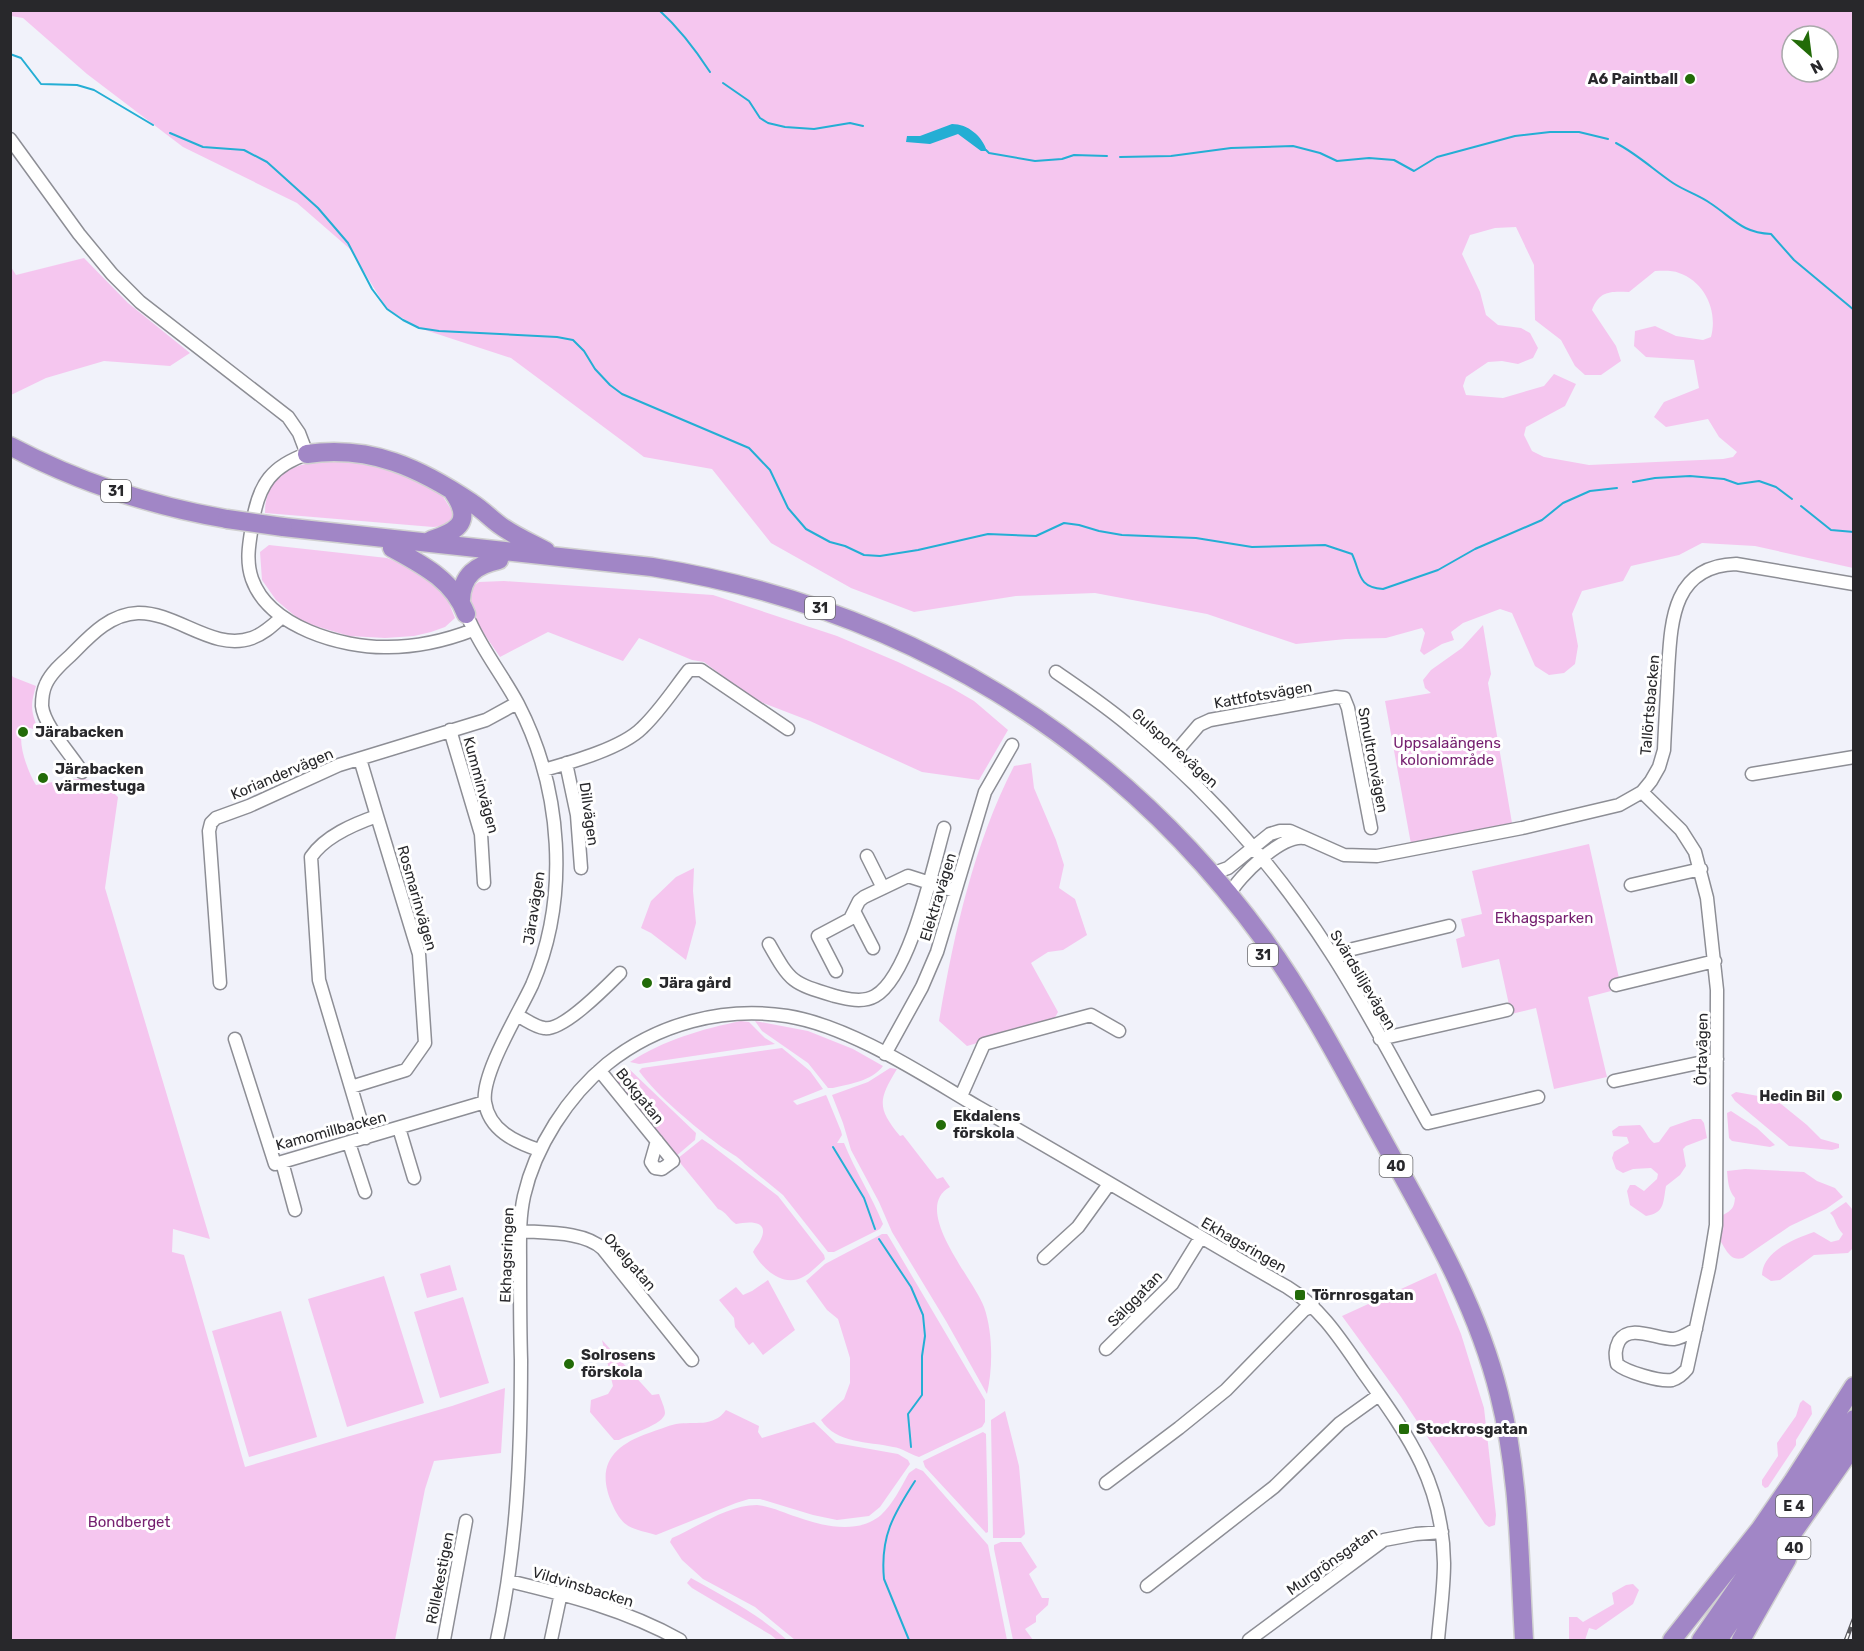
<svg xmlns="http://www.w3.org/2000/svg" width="1864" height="1651" font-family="Rubik,sans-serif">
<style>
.green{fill:#f5c6ef;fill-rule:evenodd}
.water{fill:#24aed4}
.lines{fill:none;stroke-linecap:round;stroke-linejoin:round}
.stream{stroke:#24aed4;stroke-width:2}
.minor-casing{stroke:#8d8e95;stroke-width:15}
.highway-casing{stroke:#d0d0d0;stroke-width:21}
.minor{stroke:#fff;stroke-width:12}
.highway{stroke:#a186c6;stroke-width:18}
.rail-casing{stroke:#5a5a5e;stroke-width:4.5}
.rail{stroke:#fff;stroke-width:2;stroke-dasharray:7;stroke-linecap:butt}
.highway-bridge-casing{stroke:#d0d0d0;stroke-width:21;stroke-linecap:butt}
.highway-bridge{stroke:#a186c6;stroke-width:18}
.poi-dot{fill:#226b08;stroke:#fff;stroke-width:2}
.labels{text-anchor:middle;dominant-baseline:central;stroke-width:6;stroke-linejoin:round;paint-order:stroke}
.shield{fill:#fff;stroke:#68686b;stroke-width:1.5}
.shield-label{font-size:14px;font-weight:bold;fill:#28282b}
.poi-label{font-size:15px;font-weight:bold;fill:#28282b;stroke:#fff;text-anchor:start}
.street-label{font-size:15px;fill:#28282b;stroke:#fff}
.park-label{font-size:15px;fill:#751f6f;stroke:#fff}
</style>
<rect width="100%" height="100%" fill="#f1f2fa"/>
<!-- green -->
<path class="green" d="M11 10 1853 11V568L1755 546 1702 543 1679 555 1631 566 1623 581 1582 591 1572 614 1578 646 1575 664 1564 673 1549 675 1535 666 1512 613 1500 609 1463 623 1451 632 1454 640 1442 644 1424 655 1420 651 1425 633 1422 628 1386 638 1346 639 1296 644 1207 614 1095 593 1016 596 914 612 851 588 771 543 712 469 644 457 511 358 419 328 387 309 350 249 297 203 183 147 87 74 23 18 11 16ZM1792 36H1828V72H1792ZM1516 227 1534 265 1535 320 1561 340 1575 366 1585 375H1601L1621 361 1616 346 1592 310C1599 291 1610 291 1629 292L1655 271C1662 271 1672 270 1679 273 1705 282 1718 311 1711 337L1703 340 1676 336 1655 326 1635 331 1634 346 1646 357 1694 360 1699 388 1664 402 1654 417 1666 427 1708 419 1719 437 1737 452 1733 457 1723 459 1589 465 1544 457 1532 451 1524 435 1526 427 1565 406 1576 384 1554 374 1544 386 1503 398 1466 395 1463 386 1466 377 1488 362 1502 361 1518 364 1533 358 1538 348 1530 333 1521 328 1498 325 1486 315 1480 292 1462 254 1470 235 1495 228Z
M84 258 128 303 190 353 170 366 104 361 46 378 11 395V267L16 275Z
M350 459 403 471 442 495 452 511V518L446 526 433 527 265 513C266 463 311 461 350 459Z
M269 545 387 558 421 572 446 596 455 618 445 627 431 632 414 636 385 638 349 636 302 622 276 600 262 580 260 552Z
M504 581 713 595 837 636 898 662 950 687 974 701 1008 730 979 780 922 772 810 721 753 699 704 662 692 660 639 638 623 661 548 632 500 657 480 628 468 601 470 588 479 582Z
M1483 625 1491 674 1488 683 1512 823 1411 844 1385 701 1431 693 1425 688 1423 680 1431 670 1462 648Z
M10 672 13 677 36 686C30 706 31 712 39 731L30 728 22 730C18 746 28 772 36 785 69 780 92 770 118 797L105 888 210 1239 173 1229 172 1252 184 1255 245 1467 452 1406 505 1388 501 1453 434 1461 425 1489 395 1640H11Z
M1031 763 1034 788 1056 840 1064 865 1059 888 1075 899 1087 935 1063 950 1048 952 1031 963 1058 1012 1053 1021 967 1046 939 1021C954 934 973 846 1014 766Z
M1589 844 1619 978 1609 981 1611 991 1588 997 1607 1077 1554 1089 1536 1008 1511 1014 1499 959 1462 968 1456 939 1465 936 1461 919 1482 914 1472 871Z
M694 868 693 891 696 923 686 960 651 933 641 928 651 901 676 877Z
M741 1021 749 1022 765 1038 775 1044 639 1064 630 1062C664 1040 702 1029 741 1021Z
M755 1021 808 1031 853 1049 883 1066C872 1081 849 1084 833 1088H828L808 1063 762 1031Z
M782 1048 810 1071 823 1089 793 1101 797 1105 826 1095 827 1097 841 1131 842 1135 837 1143H844C855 1171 872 1196 883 1224L880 1229 834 1252H828L783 1195 745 1164C738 1156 728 1152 719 1145 694 1126 657 1096 639 1071L642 1068Z
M626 1066 696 1133 695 1140 675 1157 613 1077 618 1070Z
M890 1068 897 1069C878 1100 877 1108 900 1136L903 1135 937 1179 943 1177 950 1187C910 1209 974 1279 984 1307 993 1332 993 1368 987 1394L946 1321 892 1232 879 1202 851 1150 843 1123 832 1095 868 1082Z
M1736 1092 1775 1099 1807 1125 1821 1139 1839 1144V1148L1832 1150 1789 1146 1735 1101 1731 1095Z
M1731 1111 1757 1128 1775 1145 1770 1147 1732 1141 1729 1138 1727 1113Z
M1693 1119H1701L1704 1123 1707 1138 1686 1146 1683 1149 1686 1166 1680 1175 1666 1186C1663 1202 1665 1213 1646 1216L1630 1205 1627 1191 1630 1185H1635L1644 1191 1657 1179 1658 1174 1651 1168 1633 1169 1623 1173 1616 1169 1612 1158 1614 1152 1629 1143 1627 1137 1613 1136 1612 1131 1619 1126 1640 1125C1646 1131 1648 1139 1654 1143L1659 1142 1670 1127Z
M702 1139 711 1145 778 1196 824 1255 825 1259C818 1265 811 1273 803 1277 782 1288 762 1268 753 1252 755 1247 759 1244 761 1239 770 1219 747 1222 736 1224 728 1219 727 1212 718 1209L677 1159Z
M1745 1169 1804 1172 1817 1181 1835 1188 1843 1197 1826 1209 1790 1226 1743 1258C1730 1262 1726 1249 1719 1239L1723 1215C1732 1210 1734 1208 1735 1198 1728 1190 1728 1181 1727 1171Z
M1846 1202 1853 1210V1248L1848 1253 1814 1255 1780 1280 1771 1281 1762 1275C1763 1251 1794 1239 1814 1232L1831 1242 1839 1240 1843 1234C1835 1226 1836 1218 1830 1213Z
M882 1234H887L889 1237 985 1400V1422L982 1427 919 1457C909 1454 902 1448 893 1447 867 1441 837 1444 821 1420L844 1399 850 1383V1358L838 1319 827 1310 806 1281 825 1264Z
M450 1265 457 1290 427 1298 420 1274Z
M1436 1273 1461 1334 1484 1408 1496 1515 1495 1525 1489 1527 1485 1524 1401 1397 1342 1316Z
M384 1276 424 1403 347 1427 308 1299Z
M768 1280 795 1330 763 1355 753 1342 749 1345 735 1327 734 1318 719 1300 736 1287 743 1295 752 1291Z
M463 1297 489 1383 440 1398 414 1312Z
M281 1311 317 1437 249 1457 212 1331Z
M602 1340 652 1395 659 1394C661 1400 665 1408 665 1413 665 1424 628 1435 619 1440H614L590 1412 591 1400 608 1394 613 1386Z
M1803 1400 1811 1406 1812 1414 1796 1440V1445L1768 1487 1765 1488 1762 1485V1480L1778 1456 1777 1443 1796 1416 1800 1403Z
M726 1410 759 1426 758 1432 762 1438 814 1422 836 1443 898 1454 908 1460 910 1464 880 1507 869 1516 837 1520 813 1515 760 1499H749L736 1503 656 1535C633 1528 624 1530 613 1506 595 1467 611 1446 649 1433 658 1430 667 1426 676 1424 695 1421 713 1428 726 1410Z
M1005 1411 1019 1466 1025 1534 1021 1538H993L991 1420Z
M983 1432 986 1434 988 1525V1532L986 1533 925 1467 923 1461Z
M916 1468 923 1471 988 1545 1007 1640H795L755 1607 703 1579 682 1560 670 1542 672 1538C698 1527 727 1505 757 1505 770 1506 785 1513 797 1517 823 1526 857 1535 881 1515 893 1504 901 1487 909 1473Z
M1001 1542H1021L1037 1567 1029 1574 1042 1598H1049L1048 1605 1036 1616V1622L1025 1629 1033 1640H1013L994 1549V1545Z
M691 1578C725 1597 758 1614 787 1640H777L771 1635 692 1588 687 1583Z
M1633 1584 1639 1590 1633 1604 1596 1630 1589 1628 1585 1640H1569V1617H1577L1583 1622 1614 1604 1612 1593 1626 1585Z"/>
<!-- water -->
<path class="water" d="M952 124C968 124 982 136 987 151H981L958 134 930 144 906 142 907 136H920Z"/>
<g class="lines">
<!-- stream -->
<path class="stream" d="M659 10C680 29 695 49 710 72
M10 54 21 58 41 84 77 85 94 90 153 125
M723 83 749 101 760 118 768 123 785 127 814 129 850 123 863 126
M170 133 203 147 244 150 267 162 318 208 348 243 372 289 387 309 403 320 419 328 439 331 557 337 573 340 584 351 595 369 610 385 622 394 749 448 770 470 788 508 806 529 830 542 845 546 864 555 880 556 918 550 988 534 1036 536 1064 523 1079 525 1099 531 1122 535 1196 538 1252 547 1325 545 1352 554C1361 573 1357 587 1383 589L1438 570 1475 549 1542 520 1563 503 1590 491 1617 488
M1616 143C1637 154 1654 170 1673 183 1685 191 1699 195 1710 203 1733 218 1742 233 1771 234L1794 260 1854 310
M986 150 989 153 1035 161 1062 159 1074 155 1107 156
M1120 157 1171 156 1231 148 1293 146 1320 153 1337 161 1369 158 1394 160 1414 171 1437 157 1515 136 1550 132H1579L1608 139
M1633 482 1655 478 1690 476 1724 479 1738 484 1759 481 1776 487 1792 499
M1801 506 1831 530 1854 532
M833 1147 864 1198 875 1229
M879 1239 911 1287 923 1315 925 1336 922 1356V1395L908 1414 911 1447
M909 1640 884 1579C880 1537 893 1515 915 1481"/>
<!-- minor casing -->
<g class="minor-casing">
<path id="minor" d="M10 139 79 234 112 274 140 302 288 417 299 433 307 454C272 466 259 484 253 520 250 540 245 559 252 579 269 627 342 648 388 647 416 647 447 640 473 630
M470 622C483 651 503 676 518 704 562 789 570 897 532 985 519 1013 481 1074 485 1102 489 1130 515 1142 539 1150
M1056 672C1082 690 1109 708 1133 729 1210 792 1277 869 1331 953 1366 1007 1396 1066 1428 1123L1538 1097
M450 730 481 834 484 883
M360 759 377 816
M1169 760 1199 725 1210 720 1336 697 1344 698 1348 708 1371 828
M566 763 577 815 581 868
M544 770C572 762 622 748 642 728 660 711 674 689 689 670H701L788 729
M82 772C71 754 44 726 42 706 42 699 43 690 46 684 51 673 61 664 70 656 89 637 109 614 138 613 177 612 213 652 252 638 264 634 273 625 282 617
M1752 774 1854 757
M1642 792 1681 830 1695 852 1707 898 1717 990 1716 1225 1709 1268 1687 1369C1683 1374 1678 1378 1672 1380 1660 1382 1626 1372 1617 1364 1615 1355 1615 1349 1619 1341 1630 1323 1658 1340 1674 1339 1682 1338 1689 1333 1696 1329
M867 856 883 888
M1211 874 1228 868 1270 834 1280 831H1290L1344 855 1377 856 1522 828 1619 805 1642 792 1651 781 1659 767 1664 750C1665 724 1667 697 1668 671 1671 622 1672 566 1736 564L1854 584
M1631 885 1701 869
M1229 895C1239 876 1281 835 1304 838
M854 911 873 948
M769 944C791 983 792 983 835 996 847 999 863 1003 875 996 910 976 933 867 944 828
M1332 954 1449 926
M836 971 818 936 850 919 859 901 864 897 908 876 955 891
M220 983 209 831 211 823 216 818 249 806 339 765 486 720 517 703
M1616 985 1715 961
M518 1016C525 1019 535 1027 544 1028 562 1032 607 986 620 973
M235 1039 275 1164 485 1102
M1380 1039 1507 1010
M885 1054 922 987 937 952 985 792 1012 745
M599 1071 604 1076 673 1161 662 1169 655 1168 651 1162 657 1141
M1614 1081 1717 1059
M351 1087 406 1070 425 1043 419 954 377 816C354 824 325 836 311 857L319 980 366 1138
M961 1096 984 1044 1091 1015 1119 1031
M399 1128 414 1178
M349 1143 365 1192
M282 1162 295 1210
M519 1231C544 1233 585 1231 603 1249L692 1360
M1044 1258 1078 1227 1109 1184
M1106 1349 1172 1284 1201 1237
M1106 1483 1179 1428 1226 1390 1304 1310 1313 1306
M509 1581C568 1595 626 1610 680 1640
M1147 1586 1274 1487 1340 1423 1379 1395
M444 1640 466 1521
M497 1640C517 1548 521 1455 521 1360 520 1328 520 1296 520 1264 520 1241 519 1219 524 1196 535 1147 568 1096 607 1064 657 1024 723 1006 787 1016 850 1026 922 1074 978 1107 1082 1166 1184 1228 1287 1287 1320 1307 1341 1340 1363 1372 1407 1434 1443 1482 1444 1563 1444 1589 1440 1615 1438 1640
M551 1640 561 1593
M1249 1640 1384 1540 1416 1534 1442 1532"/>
</g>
<!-- highway casing -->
<g class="highway-casing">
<path id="highway" d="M10 446C78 482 152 506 227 519
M307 454C371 445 420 468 472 503 483 510 491 519 501 526 515 536 531 543 546 551
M283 527 652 567C902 607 1116 736 1265 941 1309 1002 1344 1070 1380 1135 1426 1219 1476 1301 1499 1394 1520 1477 1519 1556 1524 1640
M431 540C459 531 473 521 453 492
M392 548C423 565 453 580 466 614
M461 600C462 575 476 565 499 560
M1672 1640 1760 1529 1793 1481 1854 1386
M1701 1640 1854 1419
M1718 1640 1854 1445
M1741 1640 1787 1559"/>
</g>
<!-- minor -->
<use href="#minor" class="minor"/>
<!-- highway -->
<use href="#highway" class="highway"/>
<!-- rail casing -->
<g class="rail-casing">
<path id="rail" d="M1846 1640 1854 1619"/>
</g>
<!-- rail -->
<use href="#rail" class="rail"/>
<!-- highway-bridge casing -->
<g class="highway-bridge-casing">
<path id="highway-bridge" d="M227 519 283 527"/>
</g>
<!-- highway-bridge -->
<use href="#highway-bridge" class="highway-bridge"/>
</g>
<!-- markers -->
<g class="poi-dot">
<circle cx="1690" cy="79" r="6"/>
<circle cx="23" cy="732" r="6"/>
<circle cx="43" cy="778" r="6"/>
<circle cx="647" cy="983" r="6"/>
<circle cx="1837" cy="1096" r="6"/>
<circle cx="941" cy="1125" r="6"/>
<rect x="1294" y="1289" width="12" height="12" rx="3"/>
<circle cx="569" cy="1364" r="6"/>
<rect x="1398" y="1423" width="12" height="12" rx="3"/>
</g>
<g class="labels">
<!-- shield labels -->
<g class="shield">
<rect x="101" y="480" width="30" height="22" rx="4.5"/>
<rect x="805" y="597" width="30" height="22" rx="4.5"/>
<rect x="1248" y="944" width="30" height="22" rx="4.5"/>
<rect x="1379.5" y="1155" width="33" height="22" rx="4.5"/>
<rect x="1776" y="1495" width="36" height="22" rx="4.5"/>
<rect x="1777.5" y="1537" width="33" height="22" rx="4.5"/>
</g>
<g class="shield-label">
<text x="116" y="491">31</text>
<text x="820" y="608">31</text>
<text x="1263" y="955">31</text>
<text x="1396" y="1166">40</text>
<text x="1794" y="1506">E 4</text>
<text x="1794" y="1548">40</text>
</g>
<!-- poi labels -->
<g class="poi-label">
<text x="1678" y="79" text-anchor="end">A6 Paintball</text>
<text x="35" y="732">Järabacken</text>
<text x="55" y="769">Järabacken<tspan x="55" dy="17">värmestuga</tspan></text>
<text x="659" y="983">Jära gård</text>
<text x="1825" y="1096" text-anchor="end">Hedin Bil</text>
<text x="953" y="1116">Ekdalens<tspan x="953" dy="17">förskola</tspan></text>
<text x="1312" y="1295">Törnrosgatan</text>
<text x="581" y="1355">Solrosens<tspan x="581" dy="17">förskola</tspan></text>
<text x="1416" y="1429">Stockrosgatan</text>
</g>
<!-- street labels -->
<g class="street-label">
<text transform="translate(1263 695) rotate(-10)">Kattfotsvägen</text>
<text transform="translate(1650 705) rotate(-85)">Tallörtsbacken</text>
<text transform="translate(1175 748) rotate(42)">Gulsporrevägen</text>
<text transform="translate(1373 760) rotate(79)">Smultronvägen</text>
<text transform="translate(282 774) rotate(-23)">Koriandervägen</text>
<text transform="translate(481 785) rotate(75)">Kumminvägen</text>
<text transform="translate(589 814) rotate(82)">Dillvägen</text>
<text transform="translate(938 897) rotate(-73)">Elektravägen</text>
<text transform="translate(417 898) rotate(74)">Rosmarinvägen</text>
<text transform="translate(534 908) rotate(-81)">Järavägen</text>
<text transform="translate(1363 980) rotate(59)">Svärdsliljevägen</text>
<text transform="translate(1702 1049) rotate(-89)">Örtavägen</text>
<text transform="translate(640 1096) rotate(51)">Bokgatan</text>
<text transform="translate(331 1131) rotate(-15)">Kamomillbacken</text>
<text transform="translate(1244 1245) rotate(30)">Ekhagsringen</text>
<text transform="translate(507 1255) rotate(-88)">Ekhagsringen</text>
<text transform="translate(630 1262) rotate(49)">Oxelgatan</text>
<text transform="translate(1135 1299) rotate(-46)">Sälggatan</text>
<text transform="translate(1332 1561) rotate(-35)">Murgrönsgatan</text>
<text transform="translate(440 1578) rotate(-79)">Röllekestigen</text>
<text transform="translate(583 1587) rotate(17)">Vildvinsbacken</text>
</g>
<!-- park labels -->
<g class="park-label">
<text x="1447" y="743">Uppsalaängens<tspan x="1447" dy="17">koloniområde</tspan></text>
<text x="1544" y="918">Ekhagsparken</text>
<text x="129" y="1522">Bondberget</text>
</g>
</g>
<!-- border -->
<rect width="1864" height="1651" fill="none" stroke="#28282b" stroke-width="24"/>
<!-- north arrow -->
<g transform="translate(1810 54) rotate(152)"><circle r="28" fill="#ffffff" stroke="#a9a9aa" stroke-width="1.5"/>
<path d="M0-4.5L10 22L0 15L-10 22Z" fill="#226b08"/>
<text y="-9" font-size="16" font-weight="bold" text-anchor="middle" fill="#28282b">N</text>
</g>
</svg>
